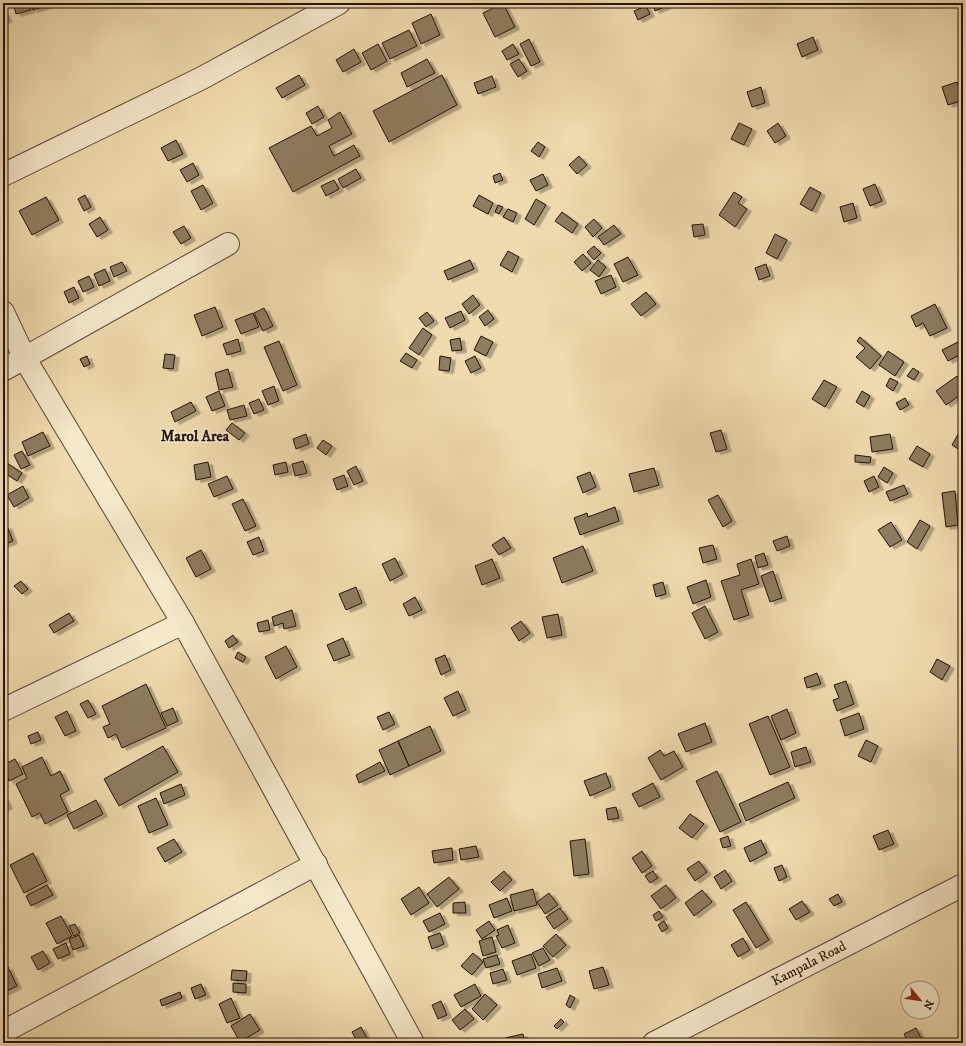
<svg xmlns="http://www.w3.org/2000/svg" width="966" height="1046" font-family="'IM FELL DW Pica',serif">
<style>
.building{fill:#8d7b5e;stroke:#231306;filter:url(#shadow)}
.lines{fill:none;stroke-linecap:round;stroke-linejoin:round}
.minor-casing{stroke:#564530;stroke-width:24}
.minor{stroke:#f5e8cb;stroke-width:22}
.labels{text-anchor:middle;dominant-baseline:central;stroke-width:3.5;stroke-linejoin:round;paint-order:stroke}
.street-label{font-size:14px;fill:#231306;stroke:#f5e8cb}
.neighbourhood-label{font-size:15px;font-weight:bold;fill:#231306;stroke:#f5e8cb}
</style>
<defs>
<filter id="shadow"><feDropShadow dx="4.5" dy="2.5" stdDeviation="0" flood-color="#0004"/></filter>
</defs>
<rect width="100%" height="100%" fill="#efdbaf"/>
<filter id="stains"><feTurbulence type="fractalNoise" baseFrequency=".005" numOctaves="4"/><feColorMatrix values="0 0 0 0 .2 0 0 0 0 .09 0 0 0 0 .02 0 0 0 .5 -.17"/></filter>
<radialGradient id="worn" r=".72"><stop offset=".6" stop-color="#630" stop-opacity="0"/><stop offset="1" stop-color="#630" stop-opacity=".3"/></radialGradient>
<!-- building -->
<path class="building" d="M13 3H29L31 10 16 14Z
M31 3H52L53 4 33 10Z
M477 3H487L480 7Z
M503 3 515 27 495 37 483 13Z
M652 3H666L667 6 655 11Z
M646 6 650 14 638 20 634 11Z
M3 11 8 19 3 22Z
M431 14 440 35 421 44 412 23Z
M409 30 417 46 390 59 382 43Z
M813 37 818 50 802 57 797 44Z
M529 39 540 62 531 66 520 44Z
M378 44 387 61 371 70 362 53Z
M513 44 519 54 507 60 502 51Z
M354 49 361 62 343 72 336 60Z
M427 59 435 73 407 87 401 73Z
M519 59 527 71 518 77 510 64Z
M299 75 305 85 282 98 276 88Z
M442 75 457 105 389 142 373 111Z
M492 76 496 87 478 94 474 83Z
M957 82 963 100 948 105 942 87Z
M761 87 765 103 752 107 747 92Z
M318 106 324 117 312 124 306 113Z
M340 112 352 134 329 146 334 156 354 145 360 156 293 192 269 148 311 126 317 136 332 128 328 120Z
M739 123 752 129 744 145 731 139Z
M778 123 786 136 775 143 767 131Z
M176 140 183 154 168 161 161 148Z
M538 142 545 147 539 157 531 151Z
M579 156 587 165 577 174 569 165Z
M193 163 199 175 187 182 180 170Z
M356 169 361 178 343 188 338 179Z
M500 173 503 180 495 183 493 176Z
M543 174 548 185 536 191 530 180Z
M334 180 339 189 326 196 321 186Z
M875 184 882 201 870 206 863 189Z
M203 185 213 203 201 210 191 191Z
M810 187 821 193 812 211 800 204Z
M734 192 742 197 738 203 747 209 735 227 719 215Z
M85 195 91 207 84 211 78 199Z
M479 195 493 203 488 214 473 206Z
M46 197 59 220 32 235 19 211Z
M536 199 546 205 534 225 525 219Z
M853 203 857 218 844 222 840 207Z
M498 205 503 207 499 214 495 212Z
M508 209 517 213 513 222 503 217Z
M562 212 578 224 572 233 555 221Z
M100 217 108 230 97 237 89 224Z
M594 219 602 228 593 237 585 227Z
M703 224 705 235 694 237 692 225Z
M614 225 621 234 604 245 598 237Z
M184 226 191 238 181 244 173 232Z
M775 234 787 240 777 259 766 253Z
M594 246 601 253 594 260 587 252Z
M508 251 519 257 512 272 500 265Z
M583 254 591 263 582 271 574 262Z
M628 257 638 275 623 282 614 264Z
M470 260 474 269 448 280 444 271Z
M598 260 606 267 599 277 590 270Z
M122 262 127 271 114 277 110 267Z
M766 264 770 276 759 280 755 268Z
M105 269 110 281 99 286 94 274Z
M611 275 616 287 601 294 595 281Z
M89 276 94 287 83 292 78 281Z
M74 287 79 298 69 303 64 292Z
M646 292 656 304 641 316 631 304Z
M473 295 480 305 469 314 462 304Z
M935 304 947 328 930 336 923 323 916 327 911 316Z
M215 307 223 327 202 336 194 315Z
M264 308 273 326 263 331 254 313Z
M488 310 494 319 485 326 479 317Z
M461 311 465 320 450 328 445 318Z
M427 312 434 321 426 327 419 318Z
M253 313 259 327 241 334 235 320Z
M423 328 432 335 419 355 409 348Z
M481 336 493 342 486 356 474 350Z
M860 337 881 356 870 369 856 357 865 348 857 341Z
M460 338 462 350 452 351 450 340Z
M238 339 241 351 227 355 223 344Z
M279 341 297 385 283 391 264 347Z
M958 342 963 353 948 361 942 350Z
M888 351 904 362 895 376 879 365Z
M406 353 417 360 412 368 400 361Z
M165 354 175 355 173 369 163 368Z
M87 356 90 364 84 367 80 359Z
M440 356 451 358 449 371 439 370Z
M475 356 481 368 471 373 465 361Z
M913 368 919 372 914 380 907 376Z
M228 369 233 387 219 390 215 373Z
M957 376 963 384V393L946 405 936 391Z
M890 378 898 382 893 391 886 386Z
M824 380 837 387 825 407 812 399Z
M274 386 279 401 268 405 262 391Z
M219 391 225 406 212 411 206 397Z
M862 391 870 396 864 407 856 402Z
M905 398 909 405 900 410 896 403Z
M259 399 264 410 254 414 249 403Z
M191 402 196 411 175 422 171 412Z
M244 405 247 416 230 420 227 410Z
M232 423 245 433 239 440 226 430Z
M961 429 963 430V452L952 445Z
M721 430 727 449 716 452 710 433Z
M43 432 50 446 28 456 22 442Z
M306 434 309 444 296 449 293 439Z
M890 434 893 449 872 452 870 437Z
M323 440 332 446 326 455 317 448Z
M917 446 930 454 923 467 909 459Z
M22 451 30 465 21 469 14 455Z
M855 455 871 457 870 463 855 462Z
M303 461 307 473 295 476 292 464Z
M208 462 211 477 196 480 194 465Z
M286 462 288 472 275 475 273 465Z
M7 463 22 473 17 481 3 472Z
M356 466 363 481 354 485 347 471Z
M884 467 893 473 887 483 878 477Z
M654 468 659 485 634 492 629 474Z
M590 472 596 487 583 493 577 477Z
M344 475 348 486 337 490 333 479Z
M227 476 233 489 214 497 208 484Z
M874 476 879 487 869 492 864 481Z
M904 485 908 494 890 501 886 492Z
M23 486 29 498 14 507 7 495Z
M955 491 958 525 946 527 942 493Z
M718 495 732 521 723 527 708 500Z
M243 499 256 526 245 531 232 504Z
M615 507 619 521 580 535 574 518 587 513 588 517Z
M920 520 930 526 917 549 907 542Z
M891 522 902 540 890 547 878 530Z
M7 526 13 541 3 545V528Z
M787 536 790 546 777 551 773 541Z
M259 537 264 551 253 555 247 542Z
M504 537 511 548 499 555 492 545Z
M713 545 717 559 703 563 699 548Z
M583 546 593 571 562 583 553 558Z
M201 550 211 569 196 577 186 558Z
M764 553 768 565 758 568 755 556Z
M395 558 403 574 390 581 382 564Z
M492 559 500 578 482 585 475 566Z
M751 559 759 584 741 590 749 615 734 620 721 581 740 575 737 564Z
M773 571 782 598 770 602 761 576Z
M706 580 711 597 693 604 687 587Z
M21 581 28 589 22 594 14 586Z
M663 582 666 594 656 597 653 585Z
M356 587 362 603 346 610 339 594Z
M415 597 422 610 409 616 403 604Z
M705 606 718 632 705 639 692 613Z
M292 610 296 626 284 629 283 623 274 626 272 617Z
M69 613 74 621 54 633 49 625Z
M558 614 562 635 547 638 542 617Z
M268 620 270 630 259 632 257 623Z
M963 620V633L958 630Z
M521 621 530 633 519 641 511 628Z
M233 635 238 642 229 648 225 641Z
M343 638 350 655 334 661 327 645Z
M286 646 297 667 276 679 265 657Z
M238 652 246 657 243 662 235 658Z
M445 655 451 670 441 675 435 659Z
M937 659 950 666 942 680 930 672Z
M817 673 821 684 807 688 804 678Z
M846 681 854 704 837 711 833 700 839 698 834 685Z
M146 684 166 728 122 748 116 734 108 738 103 727 110 724 102 706Z
M458 691 466 710 453 716 444 698Z
M88 700 96 714 88 718 80 704Z
M173 708 178 721 167 726 161 713Z
M787 709 796 733 781 740 771 716Z
M67 711 76 731 65 736 55 717Z
M389 712 395 724 383 730 377 717Z
M859 713 864 729 845 736 840 720Z
M768 716 790 767 770 775 749 724Z
M705 723 712 742 686 752 678 734Z
M430 726 441 751 409 766 398 741Z
M38 732 41 740 31 744 28 736Z
M866 740 878 746 871 762 858 756Z
M398 741 409 766 390 775 379 750Z
M163 746 178 772 119 806 104 779Z
M963 746V761L958 748Z
M806 747 811 762 795 767 791 752Z
M660 750 664 756 674 751 683 767 661 780 648 758Z
M42 757 51 776 60 771 69 790 60 795 68 812 45 824 40 813 32 817 16 784 27 778 22 767Z
M15 759 23 774 9 781 3 765Z
M380 762 385 771 359 783 356 775Z
M717 771 741 822 720 832 696 781Z
M606 773 611 787 590 796 584 781Z
M788 782 795 798 746 821 739 804Z
M653 783 660 797 639 807 632 794Z
M181 784 185 795 164 804 160 793Z
M3 796 8 806 3 809Z
M156 798 168 825 149 833 138 806Z
M96 800 103 814 74 829 67 815Z
M616 807 619 818 608 820 606 809Z
M690 814 704 824 692 838 679 828Z
M888 830 894 844 879 850 873 836Z
M728 836 731 846 723 848 720 839Z
M174 839 182 852 165 862 157 848Z
M585 839 589 874 574 876 570 841Z
M761 840 767 853 750 862 744 848Z
M476 846 479 857 461 860 459 849Z
M452 848 453 860 434 863 432 851Z
M642 851 652 866 642 873 632 858Z
M33 853 47 881 24 893 10 865Z
M699 861 707 872 695 881 687 869Z
M782 865 787 877 779 881 774 868Z
M725 870 732 881 721 889 714 877Z
M504 871 512 880 500 891 491 882Z
M653 871 658 878 650 883 645 876Z
M449 877 459 889 437 907 427 894Z
M47 885 53 895 31 906 26 896Z
M666 885 676 898 661 909 651 896Z
M419 887 429 903 411 915 401 899Z
M533 889 537 905 514 911 510 895Z
M702 890 712 902 694 916 685 903Z
M549 893 558 905 545 914 537 902Z
M838 894 842 902 834 906 829 899Z
M507 898 512 911 494 918 489 905Z
M802 901 810 912 796 920 789 909Z
M465 902 466 913H453V903Z
M746 902 769 940 756 948 733 910Z
M560 908 568 919 554 929 546 917Z
M659 911 663 917 656 921 653 915Z
M440 913 445 924 429 932 423 921Z
M61 916 72 936 57 944 46 923Z
M489 921 495 930 482 939 476 930Z
M664 921 668 928 662 932 658 925Z
M75 924 80 933 74 936 69 926Z
M508 925 515 943 502 948 496 936 499 935 497 930Z
M440 933 444 944 432 949 428 937Z
M556 934 566 945 553 957 543 946Z
M79 935 84 946 73 950 69 939Z
M492 937 496 952 483 956 479 941Z
M743 938 750 950 738 957 731 945Z
M66 943 70 954 58 959 53 949Z
M543 948 550 960 539 966 532 953Z
M43 951 50 963 38 970 31 957Z
M473 953 483 962 472 975 461 966Z
M531 954 536 968 517 975 512 961Z
M497 955 500 964 486 968 483 959Z
M8 967 17 986 3 993V969Z
M603 967 609 985 594 989 589 971Z
M557 968 562 981 542 988 538 974Z
M503 969 507 980 493 984 490 973Z
M232 970 247 971 246 981 231 980Z
M233 983 246 984V993L233 992Z
M201 984 206 995 195 999 191 988Z
M475 984 481 996 461 1007 454 995Z
M180 992 182 998 162 1006 160 1000Z
M485 994 497 1005 483 1020 472 1009Z
M570 995 575 998 570 1008 566 1005Z
M231 998 240 1018 227 1023 219 1004Z
M441 1001 447 1015 438 1019 432 1005Z
M465 1009 474 1019 460 1030 452 1020Z
M250 1014 260 1030 240 1042 231 1026Z
M561 1019 564 1022 557 1029 554 1026Z
M361 1027 368 1040 358 1043 352 1032Z
M916 1028 922 1040 916 1043H909L904 1034Z
M523 1034 525 1043H506L505 1038Z
M87 1038 89 1043H76Z"/>
<g class="lines">
<!-- minor casing -->
<g class="minor-casing">
<g id="minor">
<path d="M3 175 202 78 339 3"/>
<path d="M3 312 25 359 183 623 413 1043"/>
<path d="M3 370 228 244"/>
<path d="M3 710 183 623"/>
<path d="M3 1032 316 864"/>
<path id="s1" d="M654 1043 963 885"/>
</g>
</g>
<!-- minor -->
<use href="#minor" class="minor"/>
</g>
<g class="labels">
<!-- street labels -->
<g class="street-label">
<text stroke="none"><textPath href="#s1" startOffset="174">Kampala Road</textPath></text>
</g>
<!-- neighbourhood labels -->
<g class="neighbourhood-label">
<text x="195" y="436">Marol Area</text>
</g>
</g>
<!-- margin -->
<rect width="966" height="1046" fill="none" stroke="#efdbaf" stroke-width="16"/>
<rect x="4" y="4" width="958" height="1038" fill="none" stroke="#231306" stroke-width="2"/>
<rect x="8" y="8" width="950" height="1030" fill="none" stroke="#231306"/>
<!-- north arrow -->
<g transform="translate(920 1000) rotate(119)"><circle r="19" fill="#f5e8cb" stroke="#a1937c"/>
<path d="M0-3L7 15L0 10L-7 15Z" fill="#8f2418"/>
<text y="-6" font-size="11" font-weight="bold" text-anchor="middle" fill="#231306">N</text>
</g>
<rect width="100%" height="100%" filter="url(#stains)"/>
<rect width="100%" height="100%" fill="url(#worn)"/>
</svg>
